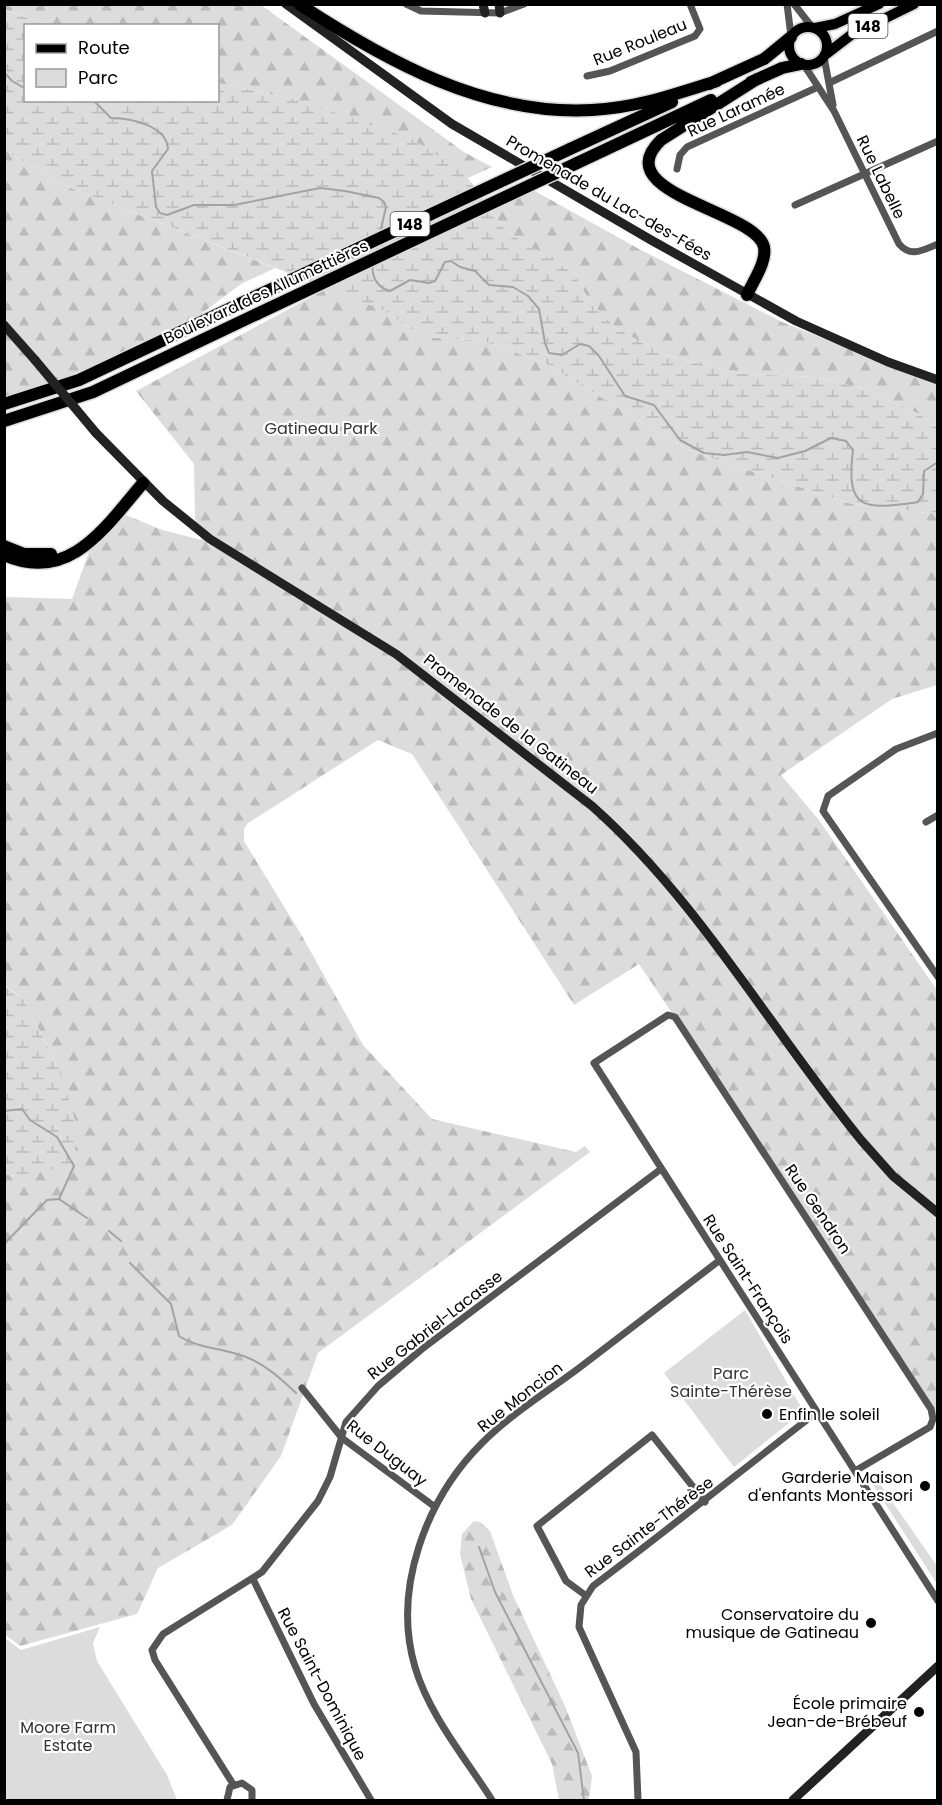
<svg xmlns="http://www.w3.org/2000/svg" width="942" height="1805" font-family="Poppins,sans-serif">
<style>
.green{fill:#dcdcdc}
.forest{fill:url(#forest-firs)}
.wetland{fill:url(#wetland-marsh)}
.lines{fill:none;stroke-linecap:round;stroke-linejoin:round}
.stream{stroke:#a3a3a3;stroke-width:2}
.primary-casing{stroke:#dbdbdb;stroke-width:14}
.highway-casing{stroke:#dbdbdb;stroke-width:15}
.street{stroke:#555;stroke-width:7}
.secondary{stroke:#222;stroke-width:9}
.primary{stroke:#000;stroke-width:10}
.highway{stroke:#000;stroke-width:12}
.highway-bridge-casing{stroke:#dbdbdb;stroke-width:15;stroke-linecap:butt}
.secondary-bridge{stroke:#222;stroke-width:9}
.highway-bridge{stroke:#000;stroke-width:12}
.poi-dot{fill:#000;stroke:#fff;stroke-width:2}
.labels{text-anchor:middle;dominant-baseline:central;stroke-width:4.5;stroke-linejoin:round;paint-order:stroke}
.shield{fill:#fff;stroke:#4c4c4c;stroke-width:1.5}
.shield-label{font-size:15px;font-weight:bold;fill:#000}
.street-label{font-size:16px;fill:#000;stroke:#fff}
.park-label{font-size:16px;fill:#333;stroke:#fff}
.poi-label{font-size:16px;fill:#000;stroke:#fff;text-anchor:end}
</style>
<defs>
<pattern id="forest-firs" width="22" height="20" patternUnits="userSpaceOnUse" patternTransform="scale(1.5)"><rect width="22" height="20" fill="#dcdcdc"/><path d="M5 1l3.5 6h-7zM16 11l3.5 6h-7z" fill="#bbb"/></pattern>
<pattern id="wetland-marsh" width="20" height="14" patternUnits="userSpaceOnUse" patternTransform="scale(1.5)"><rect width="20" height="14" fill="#dcdcdc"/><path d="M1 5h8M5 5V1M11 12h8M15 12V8" fill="none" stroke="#bbb"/></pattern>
</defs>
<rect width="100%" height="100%" fill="#fff"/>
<!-- green -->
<path class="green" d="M745 1310 801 1407 799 1415 734 1467 664 1373Z
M875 1477 937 1566V1584L870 1480Z
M100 1627 93 1643 97 1661 167 1775 177 1800H5V1638L21 1650Z"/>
<!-- forest -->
<path class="forest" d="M5 4 261 5 464 152 492 167 468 178 462 170 297 100 218 83V26L48 25 5 10Z
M4 147 12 155 66 186 275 268 241 284 173 335 53 392 5 402Z
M533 190 639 249 782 322 937 384V427L919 414 865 389 817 377 743 374 663 355 615 327 589 301 575 274 506 231 491 210Z
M328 288 383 310 424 337 484 341 545 363 688 450 848 503 937 514V685L892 699 781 775 819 820 937 990V1419L796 1198 639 964 574 1005 412 754 378 740 248 823 244 829V841L302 936 363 1045 432 1119 576 1152 585 1146 590 1152 318 1353 281 1456 232 1525 158 1568 137 1614 20 1646 4 1634V1174L15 1176 58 1067 23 998 5 986V597L72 599 90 549 121 513 162 530 202 540 195 519 194 464 136 391Z
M474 1521 480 1522 490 1531 513 1595 565 1706 592 1776 589 1800H559L552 1764 471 1599 460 1554 462 1534Z"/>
<!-- wetland -->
<path class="wetland" d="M4 10 48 25 26 26V100H218V83L298 100 410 138 462 170 506 231 575 274 589 301 615 327 663 355 743 374 817 377 865 389 919 414 937 427V514L848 503 688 450 545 363 484 341 424 337 383 310 66 186 12 155 5 147Z
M4 986 23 998 58 1067 77 1126 74 1166 15 1176 5 1174Z"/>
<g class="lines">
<!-- stream -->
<path class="stream" d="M4 72 12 81 26 89
M93 100 111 118C131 118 167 126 168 149L152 171 156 207 160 213 167 215 194 205H234L320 188 345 191 379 198 384 202 386 207 380 233
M373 265C371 277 378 288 390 291L410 280 429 283 435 281 445 262 451 261 460 267 475 271 489 285 513 287 528 296 539 309 545 343 549 353 562 355 580 344 589 346 599 356 625 396 654 405 680 440 704 453 724 455 747 452 778 458 805 451 831 438 846 441 853 450C845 513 866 509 918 502L923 494 924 471 938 462
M4 1111 22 1109 30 1120 57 1137 74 1166 59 1199
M109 1231 121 1241
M4 1244 47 1200 59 1199 87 1218
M130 1263 171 1304 179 1336C199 1349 224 1348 246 1357 266 1365 280 1378 296 1393
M479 1547 495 1592 578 1753 584 1800"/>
<!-- primary casing -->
<g class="primary-casing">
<path id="primary" d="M789 46a19 19 0 1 1 38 0a19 19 0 1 1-38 0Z
M815 28 835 24 879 4
M825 55 851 35 914 4"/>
</g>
<!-- highway casing -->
<g class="highway-casing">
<path id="highway" d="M299 4C386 61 485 116 592 110 636 108 676 94 717 81
M751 82 782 68 801 64
M709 84 764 59 791 37
M570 149 672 102
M577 163 711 100
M747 295C753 281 767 262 764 247 756 210 605 194 661 140L757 79
M4 404 79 380 250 299
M4 421 93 392 257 314
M4 546 24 554H51
M4 555C70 584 106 526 143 483"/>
</g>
<!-- street -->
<path class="street" d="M406 4 421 11 500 13 524 4
M787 4 791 36
M794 4 812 27
M824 57 833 105
M804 65 834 111 899 244C911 258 923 250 938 244
M587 76 610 71 695 36 700 29 690 4
M829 83 938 31
M677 169 680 155 687 147 818 87
M795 205 938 141
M938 733 896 749 828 796 823 811 938 977
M926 822 938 815
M302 1388 342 1438 435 1507
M855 1471 930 1427 933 1419 931 1409 675 1017 668 1015 594 1063 938 1601
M253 1579 314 1704 371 1800
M585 1595 566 1581 537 1526 652 1435 705 1502
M233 1784 155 1660 152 1650 163 1634 262 1572 318 1501 330 1477 346 1422 378 1386 422 1349 661 1169
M227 1800 230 1787 242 1783 252 1790V1800
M492 1800C466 1759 429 1715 415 1667 392 1589 426 1499 482 1443 511 1414 547 1392 579 1368 626 1332 673 1296 720 1260
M638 1800 636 1752 579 1627 581 1605 593 1586C669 1529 742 1470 817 1412"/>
<!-- secondary -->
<path class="secondary" d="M286 4 452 124 651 240 796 321 888 362 938 380
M483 4 485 13
M499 4 500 13
M4 325 35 360
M96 433 163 501 210 539 396 654 592 806C700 902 770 1029 861 1140L893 1176 938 1213
M793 1800 938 1666"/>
<!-- primary -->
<use href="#primary" class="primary"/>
<!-- highway -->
<use href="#highway" class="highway"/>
<!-- highway-bridge casing -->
<g class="highway-bridge-casing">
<path id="highway-bridge" d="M250 299 570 149
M257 314 577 163"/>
</g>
<!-- secondary-bridge -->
<path class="secondary-bridge" d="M35 360 96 433"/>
<!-- highway-bridge -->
<use href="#highway-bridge" class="highway-bridge"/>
</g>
<!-- markers -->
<g class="poi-dot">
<circle cx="767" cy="1414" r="6"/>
<circle cx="925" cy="1486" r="6"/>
<circle cx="871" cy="1623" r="6"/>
<circle cx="919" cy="1712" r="6"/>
</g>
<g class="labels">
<!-- shield labels -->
<g class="shield">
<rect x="848.5" y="14" width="39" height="24" rx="4.5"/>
<rect x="390.5" y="212" width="39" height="24" rx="4.5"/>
</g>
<g class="shield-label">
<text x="868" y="26">148</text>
<text x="410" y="224">148</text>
</g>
<!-- street labels -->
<g class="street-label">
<text transform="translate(640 42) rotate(-22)">Rue Rouleau</text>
<text transform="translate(736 110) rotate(-25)">Rue Laramée</text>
<text transform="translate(881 177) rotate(64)">Rue Labelle</text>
<text transform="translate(609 198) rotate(30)">Promenade du Lac-des-Fées</text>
<text transform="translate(266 292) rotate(-25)">Boulevard des Allumettières</text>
<text transform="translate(511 724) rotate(38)">Promenade de la Gatineau</text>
<text transform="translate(818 1209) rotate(56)">Rue Gendron</text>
<text transform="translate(748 1279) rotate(57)">Rue Saint-François</text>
<text transform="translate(435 1325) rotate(-38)">Rue Gabriel-Lacasse</text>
<text transform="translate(520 1397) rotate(-38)">Rue Moncion</text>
<text transform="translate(387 1453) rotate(38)">Rue Duguay</text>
<text transform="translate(649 1527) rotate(-37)">Rue Sainte-Thérèse</text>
<text transform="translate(322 1684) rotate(62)">Rue Saint-Dominique</text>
</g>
<!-- park labels -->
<g class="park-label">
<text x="321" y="428">Gatineau Park</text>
<text x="731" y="1373">Parc<tspan x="731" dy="18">Sainte-Thérèse</tspan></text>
<text x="68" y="1727">Moore Farm<tspan x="68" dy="18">Estate</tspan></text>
</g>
<!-- poi labels -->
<g class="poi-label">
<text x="779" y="1414" text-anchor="start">Enfin le soleil</text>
<text x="913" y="1477">Garderie Maison<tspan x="913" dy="18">d'enfants Montessori</tspan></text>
<text x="859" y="1614">Conservatoire du<tspan x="859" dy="18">musique de Gatineau</tspan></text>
<text x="907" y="1703">École primaire<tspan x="907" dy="18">Jean-de-Brébeuf</tspan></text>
</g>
</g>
<!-- border -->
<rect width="942" height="1805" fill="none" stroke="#000000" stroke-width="12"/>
<!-- legend -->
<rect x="24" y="24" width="195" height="78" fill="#ffffff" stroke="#999999" stroke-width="1.5"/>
<rect x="36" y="44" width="30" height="9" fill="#000000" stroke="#999999" stroke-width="1.5"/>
<text x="78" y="54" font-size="18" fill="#000000">Route</text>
<rect x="36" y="69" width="30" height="18" fill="#dcdcdc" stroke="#999999" stroke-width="1.5"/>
<text x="78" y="84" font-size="18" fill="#000000">Parc</text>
</svg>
